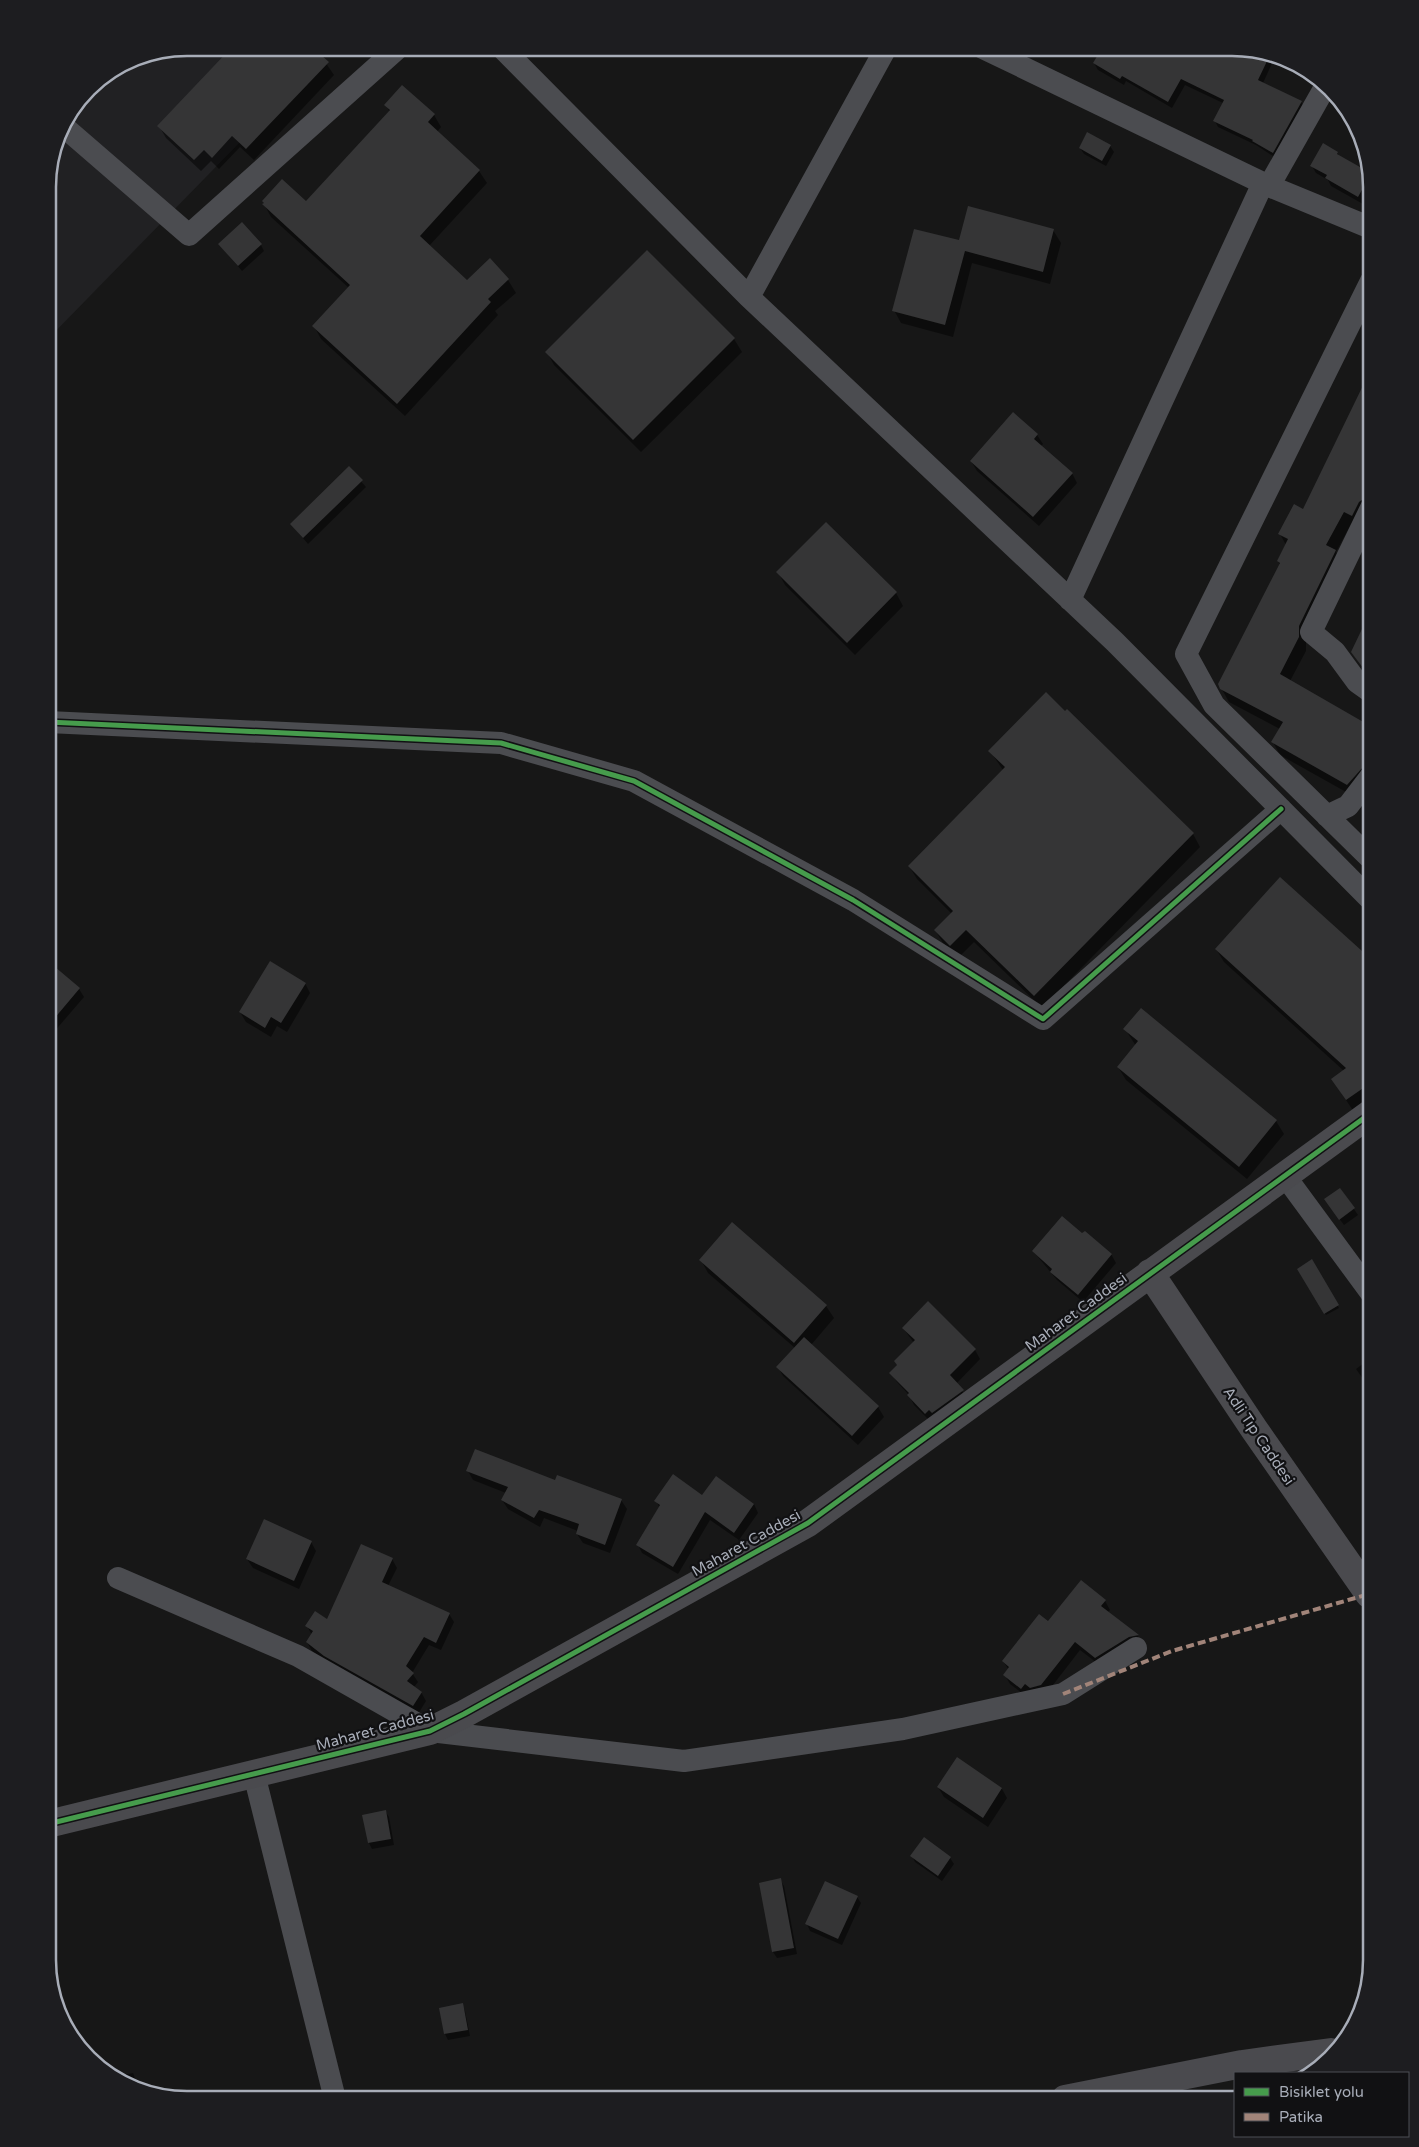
<svg xmlns="http://www.w3.org/2000/svg" width="1419" height="2147" font-family="'Varela Round',sans-serif">
<style>
.built{fill:#212123}
.shadow{fill:#0007}
.building{fill:#353536}
.lines{fill:none;stroke-linecap:round;stroke-linejoin:round}
.street{stroke:#4b4c50;stroke-width:22}
.secondary{stroke:#4a4a4e;stroke-width:28}
.quiet{stroke:#a18479;stroke-width:4;stroke-dasharray:8 4;stroke-linecap:butt}
.cycleway-casing{stroke:#111113;stroke-width:8}
.cycleway{stroke:#469c4c;stroke-width:5}
.labels{text-anchor:middle;dominant-baseline:central;stroke-width:4.5;stroke-linejoin:round;paint-order:stroke}
.street-label{font-size:15px;fill:#a8adb8;stroke:#111113}
.rim{fill:none;stroke:#a8adb8;stroke-width:2.5}
</style>
<rect width="100%" height="100%" fill="#171717"/>
<!-- built -->
<path class="built" d="M187 48H332L48 339V178L58 133 89 88 134 58Z"/>
<!-- shadow -->
<path class="shadow" d="M233 48H333L323 59 334 75 254 160 240 147 219 169 211 161 201 171 166 138 159 126Z
M1098 48H1167L1193 60 1198 48H1241L1274 59 1263 83 1301 102 1305 108 1276 158 1256 145 1218 127 1215 121 1223 103 1185 85 1172 108 1126 81 1124 85 1098 70 1094 63 1102 50Z
M386 105 434 115 441 127 437 132 479 171 487 183 429 246 467 281 490 260 508 280 516 293 495 311 498 315 405 416 321 339 314 326 349 288 271 217 264 204 306 203 390 112Z
M1110 146 1114 152 1106 166 1084 154 1080 148Z
M1337 153 1340 157 1368 173 1372 187 1371 198 1367 195 1363 204 1331 186 1328 180 1316 173 1312 166Z
M1053 230 1061 243 1050 284 972 263 953 337 901 323 894 310 960 242Z
M219 244 261 245 264 251 242 271Z
M647 252 734 339 742 352 641 452 554 365 547 352Z
M1371 370V511L1351 524 1336 552 1343 564 1306 640V651L1290 681 1371 728V779L1355 797 1280 755 1273 742 1280 729 1229 702 1219 684 1280 565 1278 561 1286 545 1280 534 1304 510Z
M1037 435 1043 444 1041 446 1072 473 1077 483 1039 526 977 471 971 461Z
M349 468 366 487 308 544 291 524Z
M778 572 896 593 903 606 855 655 785 585Z
M1371 611V680L1352 652Z
M990 751 1193 834 1200 847 1042 1008 974 942 958 958 943 943 935 930 952 914 917 879 909 866 1003 770Z
M1216 949 1371 962V1100L1354 1112 1332 1079 1344 1071 1224 962Z
M49 963 79 989 84 997 53 1033 48 1029Z
M305 983 310 993 287 1032 277 1026 271 1037 246 1022 240 1012Z
M1141 1010 1276 1121 1284 1134 1247 1179 1126 1080 1118 1067 1136 1046 1125 1029Z
M1340 1189 1358 1215 1344 1225 1329 1205Z
M1082 1235 1111 1254 1116 1263 1083 1302 1057 1280 1034 1252Z
M701 1260 826 1306 834 1318 811 1345 878 1407 884 1417 858 1445 783 1376 778 1367 795 1348 708 1273Z
M1312 1260 1339 1308 1326 1315 1299 1270Z
M903 1328 975 1350 980 1359 956 1384 969 1400 932 1423 914 1405 909 1395 897 1382 891 1373 914 1343Z
M1368 1360 1371 1365V1390L1356 1369Z
M468 1471 556 1482 621 1500 627 1509 610 1553 583 1543 577 1534 578 1531 544 1518 540 1527 508 1509 502 1500 506 1493 473 1480Z
M702 1497 754 1504 758 1513 739 1540 710 1520 678 1574 642 1553 638 1545 660 1508 656 1501Z
M311 1542 316 1551 299 1589 253 1568 247 1559Z
M392 1559 397 1568 388 1586 449 1614 454 1622 441 1650 429 1645 412 1673 418 1682 414 1687 421 1692 426 1701 418 1714 330 1664 312 1651 307 1642 312 1635 307 1626 327 1621Z
M1105 1601 1110 1610 1108 1612 1138 1636 1142 1644 1101 1666 1080 1650 1046 1694 1027 1697 1010 1684 1005 1675 1009 1670 1003 1661 1048 1623Z
M938 1787 1002 1789 1007 1798 988 1827 944 1797Z
M385 1811 389 1817 394 1845 372 1849 369 1843Z
M924 1839 950 1858 954 1864 942 1881 915 1862 912 1856Z
M780 1880 784 1886 797 1954 777 1958 773 1952 761 1884Z
M857 1897 861 1903 842 1945 810 1931 807 1924Z
M462 2005 465 2011 470 2036 448 2040 445 2034Z
M133 2073 138 2086 114 2078V2077Z"/>
<!-- building -->
<path class="building" d="M231 48H313L329 62 246 149 232 136 212 158 204 150 194 160 157 126Z
M1102 48H1241L1269 57 1258 80 1302 101 1273 153 1252 141 1253 140 1213 121 1224 100 1181 79 1168 102 1122 76 1120 79 1093 63Z
M402 85 435 114 428 122 480 170 420 236 467 280 490 258 509 279 488 299 491 302 397 404 312 326 350 285 262 204 264 203 262 201 282 179 306 201 390 110 384 105Z
M1087 132 1111 145 1102 161 1079 148Z
M1323 143 1338 152 1337 154 1367 171 1372 193 1363 188 1358 197 1325 178 1327 175 1310 166Z
M968 206 1054 229 1043 272 965 251 945 325 892 311 914 229 959 240Z
M242 222 262 244 238 266 218 244Z
M647 250 735 338 633 440 545 352Z
M1372 367V489L1369 495 1359 502 1352 516 1344 512 1326 545 1336 550 1299 626V637L1280 674 1372 727V757L1347 785 1271 742 1283 722 1220 689 1218 684 1280 563 1277 561 1288 539 1278 534 1294 504 1303 509Z
M1013 412 1038 434 1034 439 1073 473 1033 517 970 461Z
M349 466 363 480 303 538 290 524Z
M826 522 897 592 847 643 776 572Z
M1372 608V672L1363 668 1351 652Z
M1046 692 1065 711 1067 709 1194 833 1034 996 966 930 950 946 934 930 953 911 908 866 1005 767 988 751Z
M1280 877 1372 960V1082L1346 1100 1331 1079 1346 1068 1215 949Z
M48 961 80 988 48 1026Z
M270 961 306 983 281 1023 271 1017 265 1028 239 1012Z
M1141 1008 1277 1120 1239 1167 1117 1067 1138 1041 1123 1029Z
M1340 1188 1355 1208 1339 1220 1324 1199Z
M1062 1216 1082 1233 1085 1231 1112 1254 1078 1295 1050 1272 1052 1269 1032 1251Z
M732 1222 827 1305 794 1343 699 1260Z
M1312 1259 1339 1305 1324 1314 1297 1269Z
M928 1301 976 1349 950 1375 964 1390 932 1413 929 1410 925 1414 907 1395 909 1393 889 1373 897 1365 894 1361 915 1340 902 1328Z
M804 1337 879 1406 852 1436 776 1367Z
M475 1449 555 1480 557 1475 622 1499 605 1545 576 1534 579 1524 539 1510 534 1518 501 1500 508 1487 466 1471Z
M673 1474 702 1495 716 1476 754 1504 734 1533 705 1512 673 1567 636 1545 660 1505 654 1501Z
M264 1519 312 1541 294 1581 246 1559Z
M361 1544 393 1558 382 1582 450 1613 436 1643 424 1637 406 1666 414 1673 407 1681 422 1692 413 1706 324 1656 306 1642 313 1631 305 1626 315 1611 327 1619Z
M1081 1580 1106 1600 1101 1606 1139 1635 1129 1637 1095 1658 1075 1642 1041 1685 1030 1688 1025 1684 1021 1689 1003 1675 1009 1667 1002 1661 1039 1614 1048 1621Z
M957 1757 1002 1788 983 1818 937 1787Z
M386 1810 391 1839 368 1843 362 1815Z
M924 1837 951 1857 938 1876 910 1856Z
M781 1878 794 1948 772 1952 759 1883Z
M825 1881 858 1896 838 1939 805 1924Z
M463 2003 468 2030 444 2034 439 2008Z"/>
<g class="lines">
<!-- street -->
<path class="street" d="M502 48 749 297 1115 642 1371 900
M983 48 1269 186 1371 228
M63 126 189 235 398 48
M1269 186 1325 87
M749 297 886 48
M1070 600 1263 183
M1371 692 1357 682 1335 652 1311 632 1371 508
M48 722 501 743 634 781 853 900 1043 1019 1281 809
M1327 816 1348 806 1371 776
M1371 859 1214 705 1186 654 1371 281
M1285 1176 1371 1293
M118 1578 298 1656 430 1731 684 1761 903 1729 1063 1694 1136 1648
M254 1774 335 2099"/>
<!-- secondary -->
<path class="secondary" d="M1150 1273 1254 1429 1369 1594H1371
M48 1824 430 1731 464 1714 808 1523 1371 1113
M1065 2099 1242 2064 1331 2052"/>
<!-- quiet -->
<path class="quiet" d="M1063 1694 1172 1651 1369 1594"/>
<!-- cycleway casing -->
<g class="cycleway-casing">
<path id="cycleway" d="M48 722 501 743 634 781 853 900 1043 1019 1281 809
M48 1824 430 1731 464 1714 808 1523 1371 1113"/>
</g>
<!-- cycleway -->
<use href="#cycleway" class="cycleway"/>
</g>
<g class="labels">
<!-- street labels -->
<g class="street-label">
<text transform="translate(1076 1312) rotate(-36)">Maharet Caddesi</text>
<text transform="translate(1259 1436) rotate(56)">Adli Tıp Caddesi</text>
<text transform="translate(746 1543) rotate(-29)">Maharet Caddesi</text>
<text transform="translate(375 1730) rotate(-15)">Maharet Caddesi</text>
</g>
</g>
<!-- crop -->
<path d="M0 0H1419V2147H0ZM187 56H1232A131 131 0 0 1 1363 187V1960A131 131 0 0 1 1232 2091H187A131 131 0 0 1 56 1960V187A131 131 0 0 1 187 56Z" fill="#1d1d20" fill-rule="evenodd"/>
<path class="rim" d="M187 56H1232A131 131 0 0 1 1363 187V1960A131 131 0 0 1 1232 2091H187A131 131 0 0 1 56 1960V187A131 131 0 0 1 187 56Z"/>
<!-- legend -->
<rect x="1234" y="2072" width="175" height="65" fill="#111113" stroke="#4d4f55"/>
<rect x="1244" y="2088" width="25" height="8" fill="#469c4c" stroke="#4d4f55"/>
<text x="1279" y="2097" font-size="15" fill="#a8adb8">Bisiklet yolu</text>
<rect x="1244" y="2113" width="25" height="8" fill="#a18479" stroke="#4d4f55"/>
<text x="1279" y="2122" font-size="15" fill="#a8adb8">Patika</text>
</svg>
